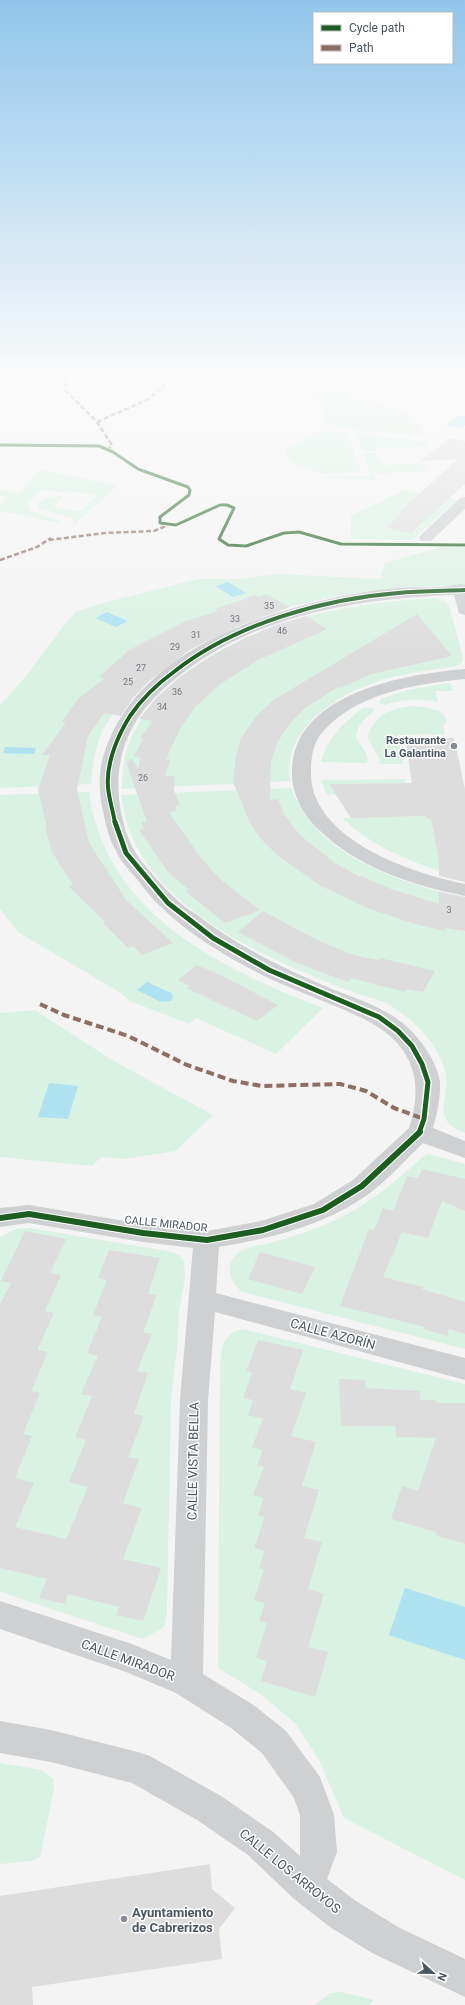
<svg xmlns="http://www.w3.org/2000/svg" width="465" height="2005" font-family="Roboto,sans-serif">
<style>
.green{fill:#d9f2e3}
.water{fill:#aee2f0}
.building{fill:#ddddde}
.lines{fill:none;stroke-linecap:round;stroke-linejoin:round}
.minor{fill:#ced0d2;fill-rule:evenodd}
.quiet-far1{stroke:#8d6e63;stroke-width:2.5;stroke-dasharray:5 2.5;stroke-linecap:butt}
.quiet{stroke:#8d6e63;stroke-width:4;stroke-dasharray:8 4;stroke-linecap:butt}
.cycleway-far3-casing{stroke:#fff;stroke-width:4.5}
.cycleway-far2-casing{stroke:#fff;stroke-width:6}
.cycleway-far1-casing{stroke:#fff;stroke-width:8}
.cycleway-casing{stroke:#fff;stroke-width:8}
.cycleway-far3{stroke:#1b5e20;stroke-width:3}
.cycleway-far2{stroke:#1b5e20;stroke-width:4}
.cycleway-far1{stroke:#1b5e20;stroke-width:5}
.cycleway{stroke:#1b5e20;stroke-width:6}
.poi-dot{fill:#868d94;stroke:#fff;stroke-width:1.5}
.labels{text-anchor:middle;dominant-baseline:central;stroke-width:3;stroke-linejoin:round;paint-order:stroke}
.number-label{font-size:9px;fill:#707881}
.poi-label{font-size:11px;font-weight:bold;fill:#4a5661;stroke:#fff;text-anchor:end}
.street-label{font-size:11px;fill:#4a5661;stroke:#fff}
.near-street-label{font-size:13px;fill:#4a5661;stroke:#fff}
.near-poi-label{font-size:13px;font-weight:bold;fill:#4a5661;stroke:#fff;text-anchor:start}
</style>
<rect width="100%" height="100%" fill="#f4f4f4"/>
<!-- green -->
<path class="green" d="M308 376 356 397 411 413 427 436 334 428 331 425 322 424 323 407 283 380Z
M329 431 347 433 361 472 323 474 296 464 283 455 286 452 285 449 314 433Z
M358 434 424 441 430 443C422 449 388 446 376 447L377 451H362L356 435Z
M363 453H377L383 465 423 463 429 471 375 474 376 480 317 478 371 476Z
M40 469 117 486 73 525 74 519 41 509 37 506C43 496 53 496 63 497L53 507 81 511 98 495 71 491 67 493 42 490 28 502 29 510 59 521 58 523 2 511 0 514V505L7 497 0 496V490L19 493Z
M404 490 457 500 412 540 351 539V516Z
M445 546H465V585C364 586 257 603 171 659 162 666 153 676 145 684 134 693 123 703 114 713 97 733 93 760 91 784L0 788V705L26 676 64 625 76 612 99 604 198 579H237L277 574 380 579 385 563Z
M432 598 442 599 449 605 463 658 462 662 456 666C434 670 411 672 389 678 352 688 306 712 292 751 289 761 289 771 290 781L122 789C122 748 134 724 162 695 229 625 338 604 432 598Z
M450 683 453 691H435L438 702C423 699 406 699 391 703 386 705 383 706 379 702L381 699 408 690Z
M410 706C419 706 447 708 447 722L443 725 445 734 398 735 403 764H380L379 758 367 737C376 715 387 710 410 706Z
M363 708H374V711C364 719 357 725 356 738L365 751 368 760 366 763 321 762C328 737 343 723 363 708Z
M405 779V783L332 784 337 794 327 795 321 780Z
M291 788C318 858 399 882 465 898V1133C427 1118 453 1098 445 1071 437 1042 414 1020 388 1004 380 1000 370 998 362 995 348 990 334 985 320 979 253 952 164 909 133 839 126 825 124 810 121 795Z
M89 792C106 914 220 968 323 1008L276 1054 196 1018 189 1024 130 1001 119 992 18 932 0 909V795Z
M465 808 432 823 439 862 445 873C406 860 372 846 342 818L426 816 427 819H435Z
M35 1010 112 1060 213 1115 176 1151 124 1159 101 1157 92 1166 0 1157V1013Z
M429 1154 465 1164V1349L242 1292C229 1281 224 1265 238 1253 247 1246 259 1246 269 1243 285 1239 301 1234 316 1228 358 1213 391 1186 424 1156Z
M30 1228 168 1251 179 1255 184 1261 185 1278 179 1310 177 1349 171 1400 167 1613 164 1627 143 1639 24 1600 0 1591V1237L16 1229Z
M243 1329 465 1384V1880L344 1818 319 1760 295 1723 259 1693 218 1668 220 1367C222 1348 221 1334 243 1329Z
M0 1763 42 1770 53 1779 54 1789 40 1857 32 1861 0 1864Z
M330 1993 341 1992 374 2000 369 2005H315Z"/>
<!-- water -->
<path class="water" d="M460 415 465 416V425L461 428 446 425Z
M228 582 246 593 233 597 215 586Z
M107 612 128 621 116 627 95 618Z
M5 747 36 748 34 754 3 753Z
M147 982 171 993 173 997 171 1001 161 1002 137 990Z
M49 1083 78 1086 68 1119 38 1117Z
M405 1588 465 1607V1660L389 1635Z"/>
<!-- building -->
<path class="building" d="M450 438 465 441V484L411 533 386 528 402 513 399 512 458 459 420 461Z
M266 594 290 607 238 626 191 649 149 681 132 699 121 716 104 713 88 736 77 789 89 843 127 901 173 943 142 955 133 946 128 948 103 923 105 922 68 886 73 885 52 852 45 828H47L38 790 50 755H42L66 722 62 721 79 698 104 679 99 677 129 650 186 621 218 611 215 609 256 595 258 597Z
M417 614 452 656 372 674 340 688 338 687 305 708 290 723 277 743 271 761 270 800 278 799 284 814 295 829 307 841 335 863 360 877 361 876 391 889 439 904V892L465 897V931L445 928 444 931 415 924 370 909 321 886 276 854 259 837 249 821 233 782 236 756 241 738 258 714 275 699Z
M306 616 327 629 256 661 219 685 195 707 180 729 166 759 170 760 165 776H175L174 790 180 805H175L177 811 169 812 200 857 220 879 260 910 225 923 185 891 189 890 168 872 139 830 145 829 141 822H147L126 762 132 759 139 769 140 757 134 756 144 738H140L153 721 139 719 158 696 181 676 211 656 243 639 276 625Z
M405 738H454L465 789V882L439 876V862L431 819H427L426 816 351 818 329 784 412 783Z
M263 911 315 939 348 953 362 957 379 960 380 958 435 971 423 992 407 989 405 992 351 978 348 982 331 976 293 961 238 932Z
M197 965 220 975 278 1005 257 1021 186 988 190 986 178 980Z
M422 1169 465 1179V1211L442 1201 428 1238 402 1232 383 1277 423 1287 422 1289 465 1302V1334L449 1329 447 1336 424 1329 425 1327 340 1306 369 1229 374 1230 383 1208 393 1211 407 1176 418 1178Z
M25 1231 66 1239 50 1273 61 1275 45 1311 54 1313 37 1350 48 1352 31 1391 40 1393 23 1434 32 1436 15 1478 34 1483 15 1527 66 1539 88 1487 69 1482 86 1440 75 1437 92 1396 81 1394 98 1356 87 1353 102 1317 93 1315 107 1280 98 1278 109 1250 160 1258 148 1294 157 1295 143 1332 152 1334 137 1371 148 1373 134 1414 144 1416 128 1457 139 1459 123 1503 142 1508 123 1559 161 1568 143 1621 116 1615 119 1607 68 1594 65 1604 39 1598 47 1579 0 1568V1304L11 1283 1 1281Z
M260 1252 315 1267 302 1294 248 1279Z
M258 1340 303 1350 290 1389 306 1393 291 1436 316 1442 302 1486 319 1490 304 1538 322 1542 308 1589 324 1594 308 1647 328 1652 315 1697 261 1681 267 1661 256 1658 267 1623 259 1621 265 1603 254 1600 264 1570 259 1568 265 1551 254 1548 265 1517 258 1515 264 1498 253 1495 264 1467 257 1466 263 1450 252 1447 263 1419 248 1415 253 1400 243 1398 252 1373 246 1371Z
M339 1379 365 1380 366 1388 420 1391V1400H436V1403H465V1544L436 1535V1532L391 1519 402 1486 418 1491 436 1438 396 1437 395 1426H341Z
M210 1864 212 1889 235 1908 219 1929 222 1959 32 1987 33 2005H0V1896Z"/>
<g class="lines">
<!-- minor -->
<path class="minor" d="M465 497V509L431 541H421L419 538 421 535 460 498Z
M460 584 465 585V615L459 613 454 595C357 599 258 614 180 675 147 701 125 727 119 770 116 795 122 830 135 852 142 863 164 888 175 898 181 904 189 910 197 915 237 946 281 967 327 987 354 998 385 1007 406 1026 421 1039 437 1062 440 1082 441 1094 437 1116 433 1128L465 1141V1158L423 1143C406 1159 389 1179 370 1193 326 1225 272 1238 219 1247L216 1293 465 1358V1380L215 1312 208 1400 203 1674 255 1706 286 1731 320 1777 334 1815 337 1852 327 1879 356 1901 398 1927 465 1959V1997L372 1953 330 1927 294 1899 248 1855 197 1820 132 1783 51 1762 0 1753V1721L51 1730 138 1752 150 1756 221 1796 272 1831 300 1856V1815L294 1798 262 1753 231 1728 176 1693 126 1672 0 1629V1601L132 1644 171 1660 180 1400 193 1248 143 1242 29 1223 0 1227V1208L29 1205 143 1224 207 1231 261 1221 314 1204 353 1180 409 1128C420 1094 419 1062 390 1036 375 1023 358 1016 340 1008 314 997 286 987 260 974 226 956 189 935 161 907 152 899 144 888 136 878 129 870 120 861 116 851 108 837 105 821 102 806 98 784 99 765 107 745 133 679 198 640 262 618 305 603 352 592 398 588 418 586 440 589 460 584Z
M465 669V679C415 684 355 693 321 734 313 744 311 758 311 771 309 839 411 873 465 884V896C412 885 358 868 318 829 302 814 291 792 292 770 294 693 405 674 465 669Z"/>
<!-- quiet-far1 -->
<path class="quiet-far1" d="M67 375 65 390 97 422 112 445 108 449
M97 422 147 400 163 387 167 375
M49 540 105 533 154 531 168 525
M0 560 37 547 51 538"/>
<!-- quiet -->
<path class="quiet" d="M40 1004 64 1015 128 1036 187 1065 233 1081 262 1086 340 1084 366 1091 394 1108 424 1119"/>
<!-- cycleway-far3 casing -->
<g class="cycleway-far3-casing">
<path id="cycleway-far3" d="M0 445 99 446 113 452 138 469 188 487 190 490 189 495 160 517V523L176 525 220 505H227L234 508 219 539 228 545 246 546 284 533 299 532 341 544 465 545"/>
</g>
<!-- cycleway-far2 casing -->
<g class="cycleway-far2-casing">
<path id="cycleway-far2" d="M115 823C113 811 109 799 108 787 106 763 118 735 130 716 143 697 157 684 175 671 235 624 323 599 398 593 420 591 443 591 465 590"/>
</g>
<!-- cycleway-far1 casing -->
<g class="cycleway-far1-casing">
<path id="cycleway-far1" d="M115 822 126 853 168 903 213 938 269 970 379 1017 398 1031 412 1046 422 1064 428 1082 424 1119 419 1133"/>
</g>
<!-- cycleway casing -->
<g class="cycleway-casing">
<path id="cycleway" d="M0 1218 29 1214 143 1233 207 1240 263 1230 323 1210 362 1186 420 1132"/>
</g>
<!-- cycleway-far3 -->
<use href="#cycleway-far3" class="cycleway-far3"/>
<!-- cycleway-far2 -->
<use href="#cycleway-far2" class="cycleway-far2"/>
<!-- cycleway-far1 -->
<use href="#cycleway-far1" class="cycleway-far1"/>
<!-- cycleway -->
<use href="#cycleway" class="cycleway"/>
</g>
<!-- sky -->
<linearGradient id="sky" x2="0" y2="1"><stop stop-color="#91c6eb"/><stop offset="0.57" stop-color="#fafafa"/><stop offset="1" stop-color="#fafafa" stop-opacity="0"/></linearGradient>
<rect width="465" height="656" fill="url(#sky)"/>
<!-- markers -->
<g class="poi-dot">
<circle cx="454" cy="746" r="4"/>
<circle cx="124" cy="1919" r="4"/>
</g>
<g class="labels">
<!-- number labels -->
<g class="number-label">
<text x="269" y="606">35</text>
<text x="235" y="619">33</text>
<text x="282" y="631">46</text>
<text x="196" y="635">31</text>
<text x="175" y="647">29</text>
<text x="141" y="668">27</text>
<text x="128" y="682">25</text>
<text x="177" y="692">36</text>
<text x="162" y="707">34</text>
<text x="143" y="778">26</text>
<text x="449" y="910">3</text>
</g>
<!-- poi labels -->
<g class="poi-label">
<text x="446" y="740">Restaurante<tspan x="446" dy="13">La Galantina</tspan></text>
</g>
<!-- street labels -->
<g class="street-label">
<text transform="translate(166 1224) rotate(6)">CALLE MIRADOR</text>
</g>
<!-- near-street labels -->
<g class="near-street-label">
<text transform="translate(333 1334) rotate(15)">CALLE AZORÍN</text>
<text transform="translate(193 1461) rotate(-89)">CALLE VISTA BELLA</text>
<text transform="translate(128 1660) rotate(20)">CALLE MIRADOR</text>
<text transform="translate(290 1871) rotate(39)">CALLE LOS ARROYOS</text>
</g>
<!-- near-poi labels -->
<g class="near-poi-label">
<text x="132" y="1912">Ayuntamiento<tspan x="132" dy="15">de Cabrerizos</tspan></text>
</g>
</g>
<!-- legend -->
<rect x="313" y="12" width="140" height="52" fill="#ffffff" stroke="#b7bbc0"/>
<rect x="321" y="25" width="20" height="6" fill="#1b5e20" stroke="#b7bbc0"/>
<text x="349" y="32" font-size="12" fill="#4a5661">Cycle path</text>
<rect x="321" y="45" width="20" height="6" fill="#8d6e63" stroke="#b7bbc0"/>
<text x="349" y="52" font-size="12" fill="#4a5661">Path</text>
<!-- north arrow -->
<g transform="translate(433 1973) rotate(112)" stroke="#ffffff" stroke-width="3" paint-order="stroke">
<path d="M0-3L7 15L0 10L-7 15Z" fill="#4a5661"/>
<text y="-6" font-size="11" font-weight="bold" text-anchor="middle" fill="#4a5661">N</text>
</g>
</svg>
